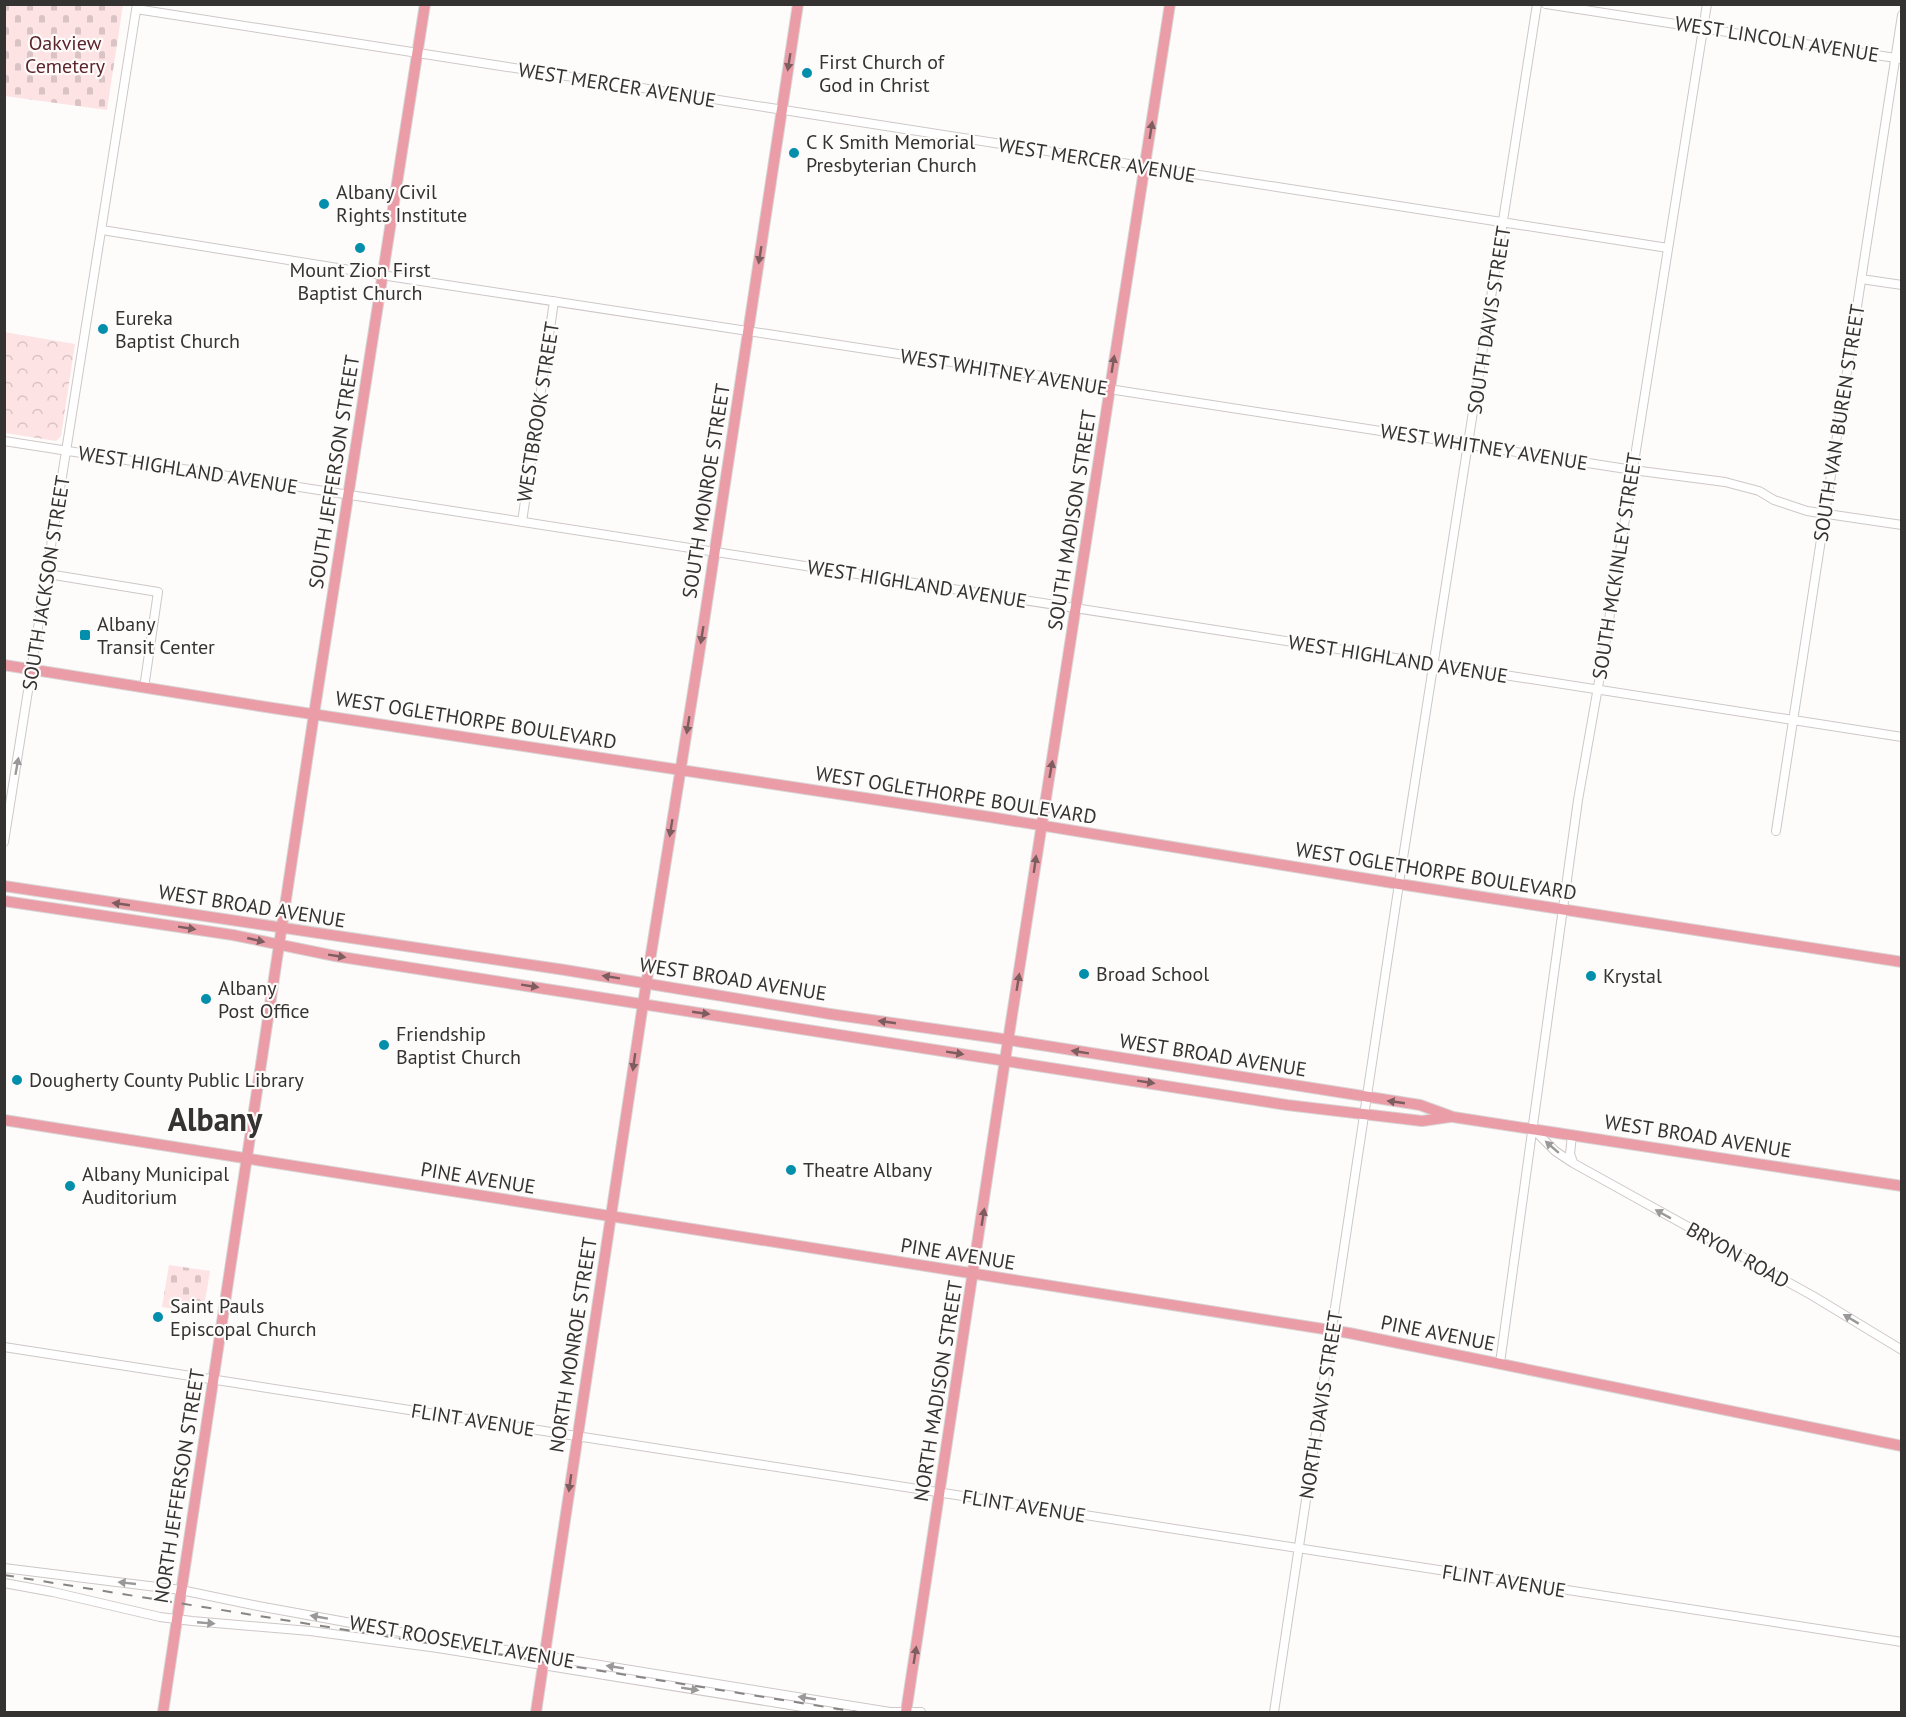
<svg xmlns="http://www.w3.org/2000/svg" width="1906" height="1717" font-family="'PT Sans',sans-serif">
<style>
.cemetery{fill:url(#cemetery-stones)}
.park{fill:url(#park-crowns)}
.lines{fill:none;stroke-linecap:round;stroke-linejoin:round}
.minor-casing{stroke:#cfc7c7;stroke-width:10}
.major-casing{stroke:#d7d6d6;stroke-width:12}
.minor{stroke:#fff;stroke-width:8}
.major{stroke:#ea9da6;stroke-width:10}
.rail{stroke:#878484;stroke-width:2;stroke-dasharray:10 10;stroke-linecap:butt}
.oneway{fill:#7d5d60}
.oneway2{fill:#9a9898}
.poi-dot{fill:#038eab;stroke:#fefbfb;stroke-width:2}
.labels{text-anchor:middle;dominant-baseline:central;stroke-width:4.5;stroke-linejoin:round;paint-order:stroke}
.street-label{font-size:20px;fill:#353232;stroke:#fefbfb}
.park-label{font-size:20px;fill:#5c242b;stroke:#fefbfb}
.poi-label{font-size:20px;fill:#353232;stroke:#fefbfb;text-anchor:start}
.town-label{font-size:32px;font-weight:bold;fill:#353232;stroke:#fefbfb}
</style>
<defs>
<pattern id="cemetery-stones" width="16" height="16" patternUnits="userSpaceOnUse" patternTransform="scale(1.5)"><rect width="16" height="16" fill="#fde3e4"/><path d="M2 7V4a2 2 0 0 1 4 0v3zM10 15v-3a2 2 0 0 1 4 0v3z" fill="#d9c3c4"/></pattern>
<pattern id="park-crowns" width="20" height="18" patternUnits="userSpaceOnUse" patternTransform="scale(1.5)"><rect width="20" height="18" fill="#fde3e4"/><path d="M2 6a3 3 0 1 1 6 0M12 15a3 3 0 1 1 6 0" fill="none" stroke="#d9c3c4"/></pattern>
</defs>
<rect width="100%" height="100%" fill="#fefbfb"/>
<!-- cemetery -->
<path class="cemetery" d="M5 4 123 5 107 110 5 96Z
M169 1265 210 1271 203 1313 162 1307Z"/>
<!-- park -->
<path class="park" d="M4 332 75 344 61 436 56 441 5 433Z"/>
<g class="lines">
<!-- minor casing -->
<g class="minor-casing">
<path id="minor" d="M1546 4 1902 59
M136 9 1668 248
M102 230 375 274 1049 377 1109 389 1633 470 1725 482 1759 491 1774 500 1807 511 1902 525
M1861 279 1902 285
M4 441 1902 737
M522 522 554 301
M48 574 158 592 144 688
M1776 831 1902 15
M4 842 137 4
M1533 1129 1555 1151 1573 1163 1813 1296 1902 1350
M1572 1135 1570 1154 1573 1162
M4 1347 1902 1642
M1500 1363 1578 800 1601 670 1707 4
M4 1568 181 1590 258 1606 439 1639 890 1712H921
M4 1583 53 1592 160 1617 192 1621 310 1631 438 1648 833 1712
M1274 1712 1400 877 1537 4"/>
</g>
<!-- major casing -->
<g class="major-casing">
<path id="major" d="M4 665 266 707 990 817 1399 884 1902 962
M4 886 565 970 830 1014 990 1037 1420 1105 1453 1117 1902 1186
M4 901 233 935 335 956 1287 1105 1422 1121 1450 1117
M4 1120 1349 1333 1902 1446
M163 1712 314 714 425 4
M536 1712 643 1004 698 661 798 4
M906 1712 1005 1060 1170 4"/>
</g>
<!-- minor -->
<use href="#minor" class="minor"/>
<!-- major -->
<use href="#major" class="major"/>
<!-- rail -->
<path class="rail" d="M4 1575 857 1712"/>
</g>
<!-- one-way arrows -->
<defs><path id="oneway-solid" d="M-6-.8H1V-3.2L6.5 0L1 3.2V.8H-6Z" transform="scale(1.5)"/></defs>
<g class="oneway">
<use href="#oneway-solid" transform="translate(789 62) rotate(99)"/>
<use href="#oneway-solid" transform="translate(1151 130) rotate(-81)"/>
<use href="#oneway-solid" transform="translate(760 255) rotate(99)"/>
<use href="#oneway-solid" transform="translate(1113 364) rotate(-81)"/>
<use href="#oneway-solid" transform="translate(702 635) rotate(99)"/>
<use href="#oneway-solid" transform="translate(688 725) rotate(99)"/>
<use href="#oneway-solid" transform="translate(1051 769) rotate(-80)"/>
<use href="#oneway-solid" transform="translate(671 828) rotate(99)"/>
<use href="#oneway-solid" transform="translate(1035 864) rotate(-82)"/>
<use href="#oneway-solid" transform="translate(121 904) rotate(-172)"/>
<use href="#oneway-solid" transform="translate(187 928) rotate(9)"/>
<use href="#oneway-solid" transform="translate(256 940) rotate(13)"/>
<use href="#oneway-solid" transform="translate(337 956) rotate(9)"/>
<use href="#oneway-solid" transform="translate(611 977) rotate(-171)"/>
<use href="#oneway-solid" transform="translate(1018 982) rotate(-81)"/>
<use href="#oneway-solid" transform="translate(530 986) rotate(9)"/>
<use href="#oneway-solid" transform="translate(701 1013) rotate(8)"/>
<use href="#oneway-solid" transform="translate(887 1022) rotate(-172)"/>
<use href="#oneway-solid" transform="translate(1080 1052) rotate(-171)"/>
<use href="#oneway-solid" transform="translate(955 1053) rotate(9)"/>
<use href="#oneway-solid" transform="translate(634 1062) rotate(98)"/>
<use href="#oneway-solid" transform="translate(1146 1082) rotate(9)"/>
<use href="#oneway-solid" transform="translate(1396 1102) rotate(-172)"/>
<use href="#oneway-solid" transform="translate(983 1217) rotate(-81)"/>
<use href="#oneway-solid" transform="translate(570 1483) rotate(98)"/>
<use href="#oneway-solid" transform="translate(915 1655) rotate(-81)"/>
</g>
<g class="oneway2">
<use href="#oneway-solid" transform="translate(17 766) rotate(-80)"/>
<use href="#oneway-solid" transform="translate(1552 1147) rotate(-139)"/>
<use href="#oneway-solid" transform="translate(1663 1214) rotate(-151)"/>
<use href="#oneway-solid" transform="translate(1851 1319) rotate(-149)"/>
<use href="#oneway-solid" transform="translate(127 1583) rotate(-174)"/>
<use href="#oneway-solid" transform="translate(319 1617) rotate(-170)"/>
<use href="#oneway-solid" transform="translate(206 1623) rotate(5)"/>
<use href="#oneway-solid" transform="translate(615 1667) rotate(-171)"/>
<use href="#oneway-solid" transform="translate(690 1689) rotate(9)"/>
<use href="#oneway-solid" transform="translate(807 1698) rotate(-171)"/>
</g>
<!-- markers -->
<g class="poi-dot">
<circle cx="807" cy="73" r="6"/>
<circle cx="794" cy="153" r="6"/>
<circle cx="324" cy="204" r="6"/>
<circle cx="360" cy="248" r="6"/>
<circle cx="103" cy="329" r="6"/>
<rect x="79" y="629" width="12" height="12" rx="3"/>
<circle cx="1084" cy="974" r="6"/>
<circle cx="1591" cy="976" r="6"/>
<circle cx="206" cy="999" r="6"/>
<circle cx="384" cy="1045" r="6"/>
<circle cx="17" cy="1080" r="6"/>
<circle cx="791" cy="1170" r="6"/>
<circle cx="70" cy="1186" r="6"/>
<circle cx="158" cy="1317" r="6"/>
</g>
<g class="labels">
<!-- street labels -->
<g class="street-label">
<text transform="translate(1777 39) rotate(9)">WEST LINCOLN AVENUE</text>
<text transform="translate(617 85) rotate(9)">WEST MERCER AVENUE</text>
<text transform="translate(1097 160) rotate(9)">WEST MERCER AVENUE</text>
<text transform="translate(1489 320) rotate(-81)">SOUTH DAVIS STREET</text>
<text transform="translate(1004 372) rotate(9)">WEST WHITNEY AVENUE</text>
<text transform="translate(538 412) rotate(-81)">WESTBROOK STREET</text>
<text transform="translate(1839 423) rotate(-81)">SOUTH VAN BUREN STREET</text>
<text transform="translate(1484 447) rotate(9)">WEST WHITNEY AVENUE</text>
<text transform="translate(188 470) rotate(9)">WEST HIGHLAND AVENUE</text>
<text transform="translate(334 472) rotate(-81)">SOUTH JEFFERSON STREET</text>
<text transform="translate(706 491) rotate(-81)">SOUTH MONROE STREET</text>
<text transform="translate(1072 520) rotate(-81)">SOUTH MADISON STREET</text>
<text transform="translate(1617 566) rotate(-81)">SOUTH MCKINLEY STREET</text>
<text transform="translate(46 583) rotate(-81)">SOUTH JACKSON STREET</text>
<text transform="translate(917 584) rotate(9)">WEST HIGHLAND AVENUE</text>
<text transform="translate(1398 659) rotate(9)">WEST HIGHLAND AVENUE</text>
<text transform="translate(476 720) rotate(9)">WEST OGLETHORPE BOULEVARD</text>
<text transform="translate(956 795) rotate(9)">WEST OGLETHORPE BOULEVARD</text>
<text transform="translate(1436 871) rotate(9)">WEST OGLETHORPE BOULEVARD</text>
<text transform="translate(252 906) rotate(9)">WEST BROAD AVENUE</text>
<text transform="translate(733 979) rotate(9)">WEST BROAD AVENUE</text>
<text transform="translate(1213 1055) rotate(9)">WEST BROAD AVENUE</text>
<text transform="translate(1698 1136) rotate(9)">WEST BROAD AVENUE</text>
<text transform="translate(478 1178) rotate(9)">PINE AVENUE</text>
<text transform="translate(958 1254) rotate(9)">PINE AVENUE</text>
<text transform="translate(1738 1255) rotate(29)">BRYON ROAD</text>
<text transform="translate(1438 1333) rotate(11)">PINE AVENUE</text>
<text transform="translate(573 1345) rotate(-81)">NORTH MONROE STREET</text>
<text transform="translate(938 1391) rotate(-81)">NORTH MADISON STREET</text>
<text transform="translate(1321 1405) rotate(-81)">NORTH DAVIS STREET</text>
<text transform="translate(473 1420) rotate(9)">FLINT AVENUE</text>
<text transform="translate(179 1486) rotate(-81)">NORTH JEFFERSON STREET</text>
<text transform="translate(1024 1506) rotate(9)">FLINT AVENUE</text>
<text transform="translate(1504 1581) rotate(9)">FLINT AVENUE</text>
<text transform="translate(462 1642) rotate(10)">WEST ROOSEVELT AVENUE</text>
</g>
<!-- park labels -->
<g class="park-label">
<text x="65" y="43">Oakview<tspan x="65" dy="23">Cemetery</tspan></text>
</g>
<!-- poi labels -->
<g class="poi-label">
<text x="819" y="62">First Church of<tspan x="819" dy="23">God in Christ</tspan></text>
<text x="806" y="142">C K Smith Memorial<tspan x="806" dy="23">Presbyterian Church</tspan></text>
<text x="336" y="192">Albany Civil<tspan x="336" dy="23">Rights Institute</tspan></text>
<text x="360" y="270" text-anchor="middle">Mount Zion First<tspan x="360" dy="23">Baptist Church</tspan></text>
<text x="115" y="318">Eureka<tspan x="115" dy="23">Baptist Church</tspan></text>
<text x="97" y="624">Albany<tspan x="97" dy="23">Transit Center</tspan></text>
<text x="1096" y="974">Broad School</text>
<text x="1603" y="976">Krystal</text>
<text x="218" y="988">Albany<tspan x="218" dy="23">Post Office</tspan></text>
<text x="396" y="1034">Friendship<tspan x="396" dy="23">Baptist Church</tspan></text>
<text x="29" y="1080">Dougherty County Public Library</text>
<text x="803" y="1170">Theatre Albany</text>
<text x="82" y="1174">Albany Municipal<tspan x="82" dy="23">Auditorium</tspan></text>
<text x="170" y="1306">Saint Pauls<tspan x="170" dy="23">Episcopal Church</tspan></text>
</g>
<!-- town labels -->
<g class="town-label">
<text x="215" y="1119">Albany</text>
</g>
</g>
<!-- border -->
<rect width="1906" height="1717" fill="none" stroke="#353232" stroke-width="12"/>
</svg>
